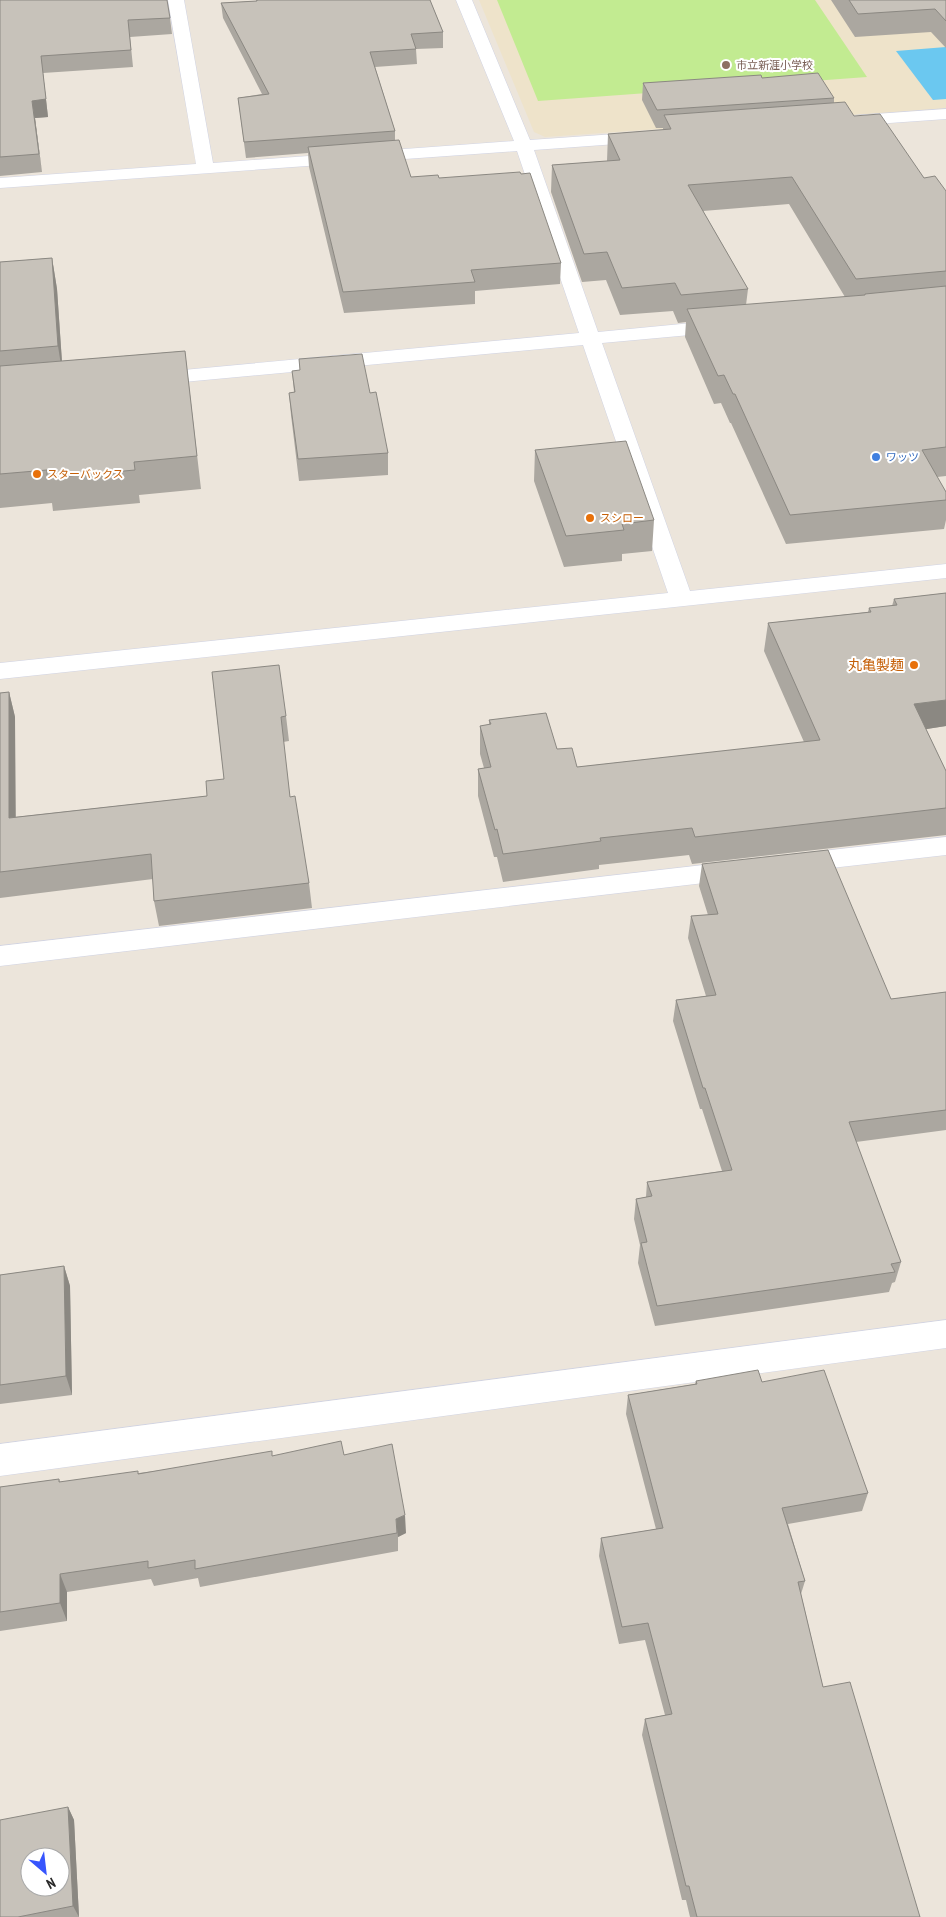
<svg xmlns="http://www.w3.org/2000/svg" width="946" height="1917" font-family="'PT Sans Narrow','Noto Sans JP',sans-serif">
<style>
.education{fill:#eee3ca}
.pitch{fill:#c2eb91}
.water{fill:#6bc8f0}
.lines{fill:none;stroke-linecap:round;stroke-linejoin:round}
.minor-casing{stroke:#d0d3e3;stroke-width:1}
.minor{fill:#fff;fill-rule:evenodd}
.wall{fill:#aba7a0;fill-rule:evenodd}
.shaded-wall{fill:#8b8882}
.building{fill:#c7c2ba;stroke:#8b8882;fill-rule:evenodd}
.education-dot{fill:#8d6e63;stroke:#fff;stroke-width:2}
.shop-dot{fill:#3f7fe0;stroke:#fff;stroke-width:2}
.food-dot{fill:#e8710a;stroke:#fff;stroke-width:2}
.labels{text-anchor:middle;dominant-baseline:central;stroke-width:4;stroke-linejoin:round;paint-order:stroke}
.far-education-label{font-size:11px;fill:#785e54;stroke:#fff;text-anchor:start}
.far-shop-label{font-size:11px;fill:#366cbe;stroke:#fff;text-anchor:start}
.far-food-label{font-size:11px;fill:#c56008;stroke:#fff;text-anchor:start}
.food-label{font-size:14px;fill:#c56008;stroke:#fff;text-anchor:end}
</style>
<rect width="100%" height="100%" fill="#ece5db"/>
<!-- education -->
<path class="education" d="M479 0H946V109L545 137 534 132Z"/>
<!-- pitch -->
<path class="pitch" d="M497 0H815L867 77 538 101Z"/>
<!-- water -->
<path class="water" d="M946 47V99L933 100 896 51Z"/>
<g class="lines">
<!-- minor casing -->
<g class="minor-casing">
<path id="minor" d="M168 0H184L213 163 514 141 456 0H472L530 140 644 132 650 133 652 137 650 141 644 142 534 150 598 332 723 320 730 322 733 326 730 330 723 332 602 343 690 591 946 564V578L0 679V663L668 593 583 345 151 385 144 383 141 379 144 375 151 373 579 333 517 151 0 188V178L196 164Z
M946 109V119L847 126 841 125 839 121 841 117 847 116Z
M946 837V855L796 872 787 870 783 863 787 856 796 854Z
M738 861 747 863 751 870 747 877 738 879 0 966V946Z
M946 1320V1348L0 1476V1444Z"/>
</g>
<!-- minor -->
<use href="#minor" class="minor"/>
</g>
<!-- wall -->
<path class="wall" d="M0 0 170 18 172 34 130 37 133 67 43 73 48 117 35 118 42 172 0 176Z
M256 0H430L443 32V48L416 49 417 64 375 67 395 131V140L411 177 439 178 561 263 560 284 475 291V304L344 313 309 167 308 153 246 158 238 98 262 94 223 18 221 3 256 1Z
M831 0H946V48L931 32 855 37Z
M762 78 834 98V103L854 116 924 178 946 191V476L937 477 946 492V520L944 529 786 544 731 423H730L721 403 714 404 685 337 686 322 678 323 673 311 620 315 606 280 582 282 551 192 552 165 607 161 608 134 663 130V128H656L642 100 643 83ZM789 204 845 297 746 305 748 289 703 211Z
M52 258 57 289 62 361 185 351 201 489 139 495 140 503 53 511 52 503 0 508V262Z
M299 359 370 393 388 453V475L299 481 291 415 289 393 294 392 292 371H300Z
M535 450 654 520 652 551 622 554V561L564 567 534 481Z
M946 593V726L926 729 946 771V835L692 864 689 855 599 865V869L503 882 497 857H494L478 796V769L484 768 480 754V726L489 725V720L557 749 577 767 804 742 764 651 768 623 868 612 869 608 892 606 894 599Z
M212 672 286 716 289 741 283 742 290 797 309 883 312 908 159 926 154 901 153 879 0 898V693L9 692 15 717V817L207 796 224 779Z
M702 864 891 999 946 992V1130L856 1142 901 1262 895 1282 892 1283 889 1292 655 1326 638 1263 640 1245 634 1219 636 1199 646 1197 647 1182 722 1171 702 1109H700L673 1021 676 1000 706 996 688 938 691 916 708 915 699 886Z
M64 1266 70 1286 72 1395 0 1404V1275Z
M696 1381 762 1382 868 1493 862 1511 788 1524 805 1581 801 1594 823 1687 920 1917H690L686 1900H682L642 1735 645 1719 665 1715 645 1640 619 1644 599 1556 601 1538 656 1529 626 1414 628 1395 695 1384Z
M344 1455 406 1533 398 1537V1551L200 1587 198 1578 154 1586 151 1579 67 1592V1621L0 1631V1487L59 1479 60 1482 139 1473 272 1456Z
M68 1807 74 1820 79 1917H0Z"/>
<!-- shaded-wall -->
<path class="shaded-wall" d="M41 56 48 117 35 118 42 172 32 101Z
M52 258 57 289 63 378 58 346Z
M9 692 15 717 16 843 9 818Z
M946 700V726L908 732 914 704Z
M64 1266 70 1286 72 1395 66 1376Z
M405 1515 406 1533 398 1537 396 1519Z
M60 1574 67 1592V1621L60 1603Z
M68 1807 74 1820 79 1917 73 1906Z"/>
<!-- building -->
<path class="building" d="M0 0H167L170 18 128 20 131 50 41 56 46 99 32 101 39 154 0 157Z
M257 0H430L443 32 411 34 416 49 370 52 395 131 244 142 238 98 269 94 221 3 257 1Z
M849 0H946V21L935 9 858 14Z
M818 73 834 98 657 110 643 83 761 75 762 78Z
M845 102 854 116 880 114 924 178 935 176 946 191V271L856 279 792 177 688 185 748 289 681 295 675 283 622 288 607 252 584 254 552 165 620 160 608 134 671 129 664 115Z
M399 140 411 177 438 175 439 178 520 172 521 174 530 173 561 263 471 270 475 282 343 292 308 147Z
M52 258 58 346 0 351V262Z
M946 286V447L922 450 946 492V500L790 515 735 394H733L724 375 718 376 687 309 865 295V294Z
M185 351 197 456 134 462 135 470 47 478V470L0 474V366Z
M362 354 370 393 376 392 388 453 298 459 289 393 295 392 292 371 300 370 299 359Z
M626 441 654 520 622 524 624 530 566 536 535 450Z
M946 593V700L914 704 946 771V808L695 837 692 828 600 838 601 841 503 854 497 829 495 830 478 769 491 767 480 726 491 724 489 720 546 713 557 749 572 748 577 767 820 740 768 623 871 612 869 608 897 605 894 599Z
M279 665 286 716 281 717 290 797 295 796 309 883 154 901 151 854 0 872V693L9 692V818L207 796 206 781 224 779 212 672Z
M828 850 891 999 946 992V1110L849 1122 901 1262 891 1264 895 1272 657 1306 641 1243 647 1242 636 1199 652 1196 647 1182 732 1170 705 1088H703L676 1000 716 995 691 916 718 914 702 864Z
M64 1266 66 1376 0 1385V1275Z
M758 1370 762 1382 824 1370 868 1493 782 1508 805 1581 798 1582 823 1687 850 1682 920 1917H697L689 1886H686L645 1719 672 1714 648 1623 622 1627 601 1538 663 1528 628 1395 697 1384 696 1381Z
M341 1441 344 1455 392 1444 405 1515 396 1519 397 1533 195 1569V1560L148 1568V1561L60 1574V1603L0 1612V1487L59 1479V1482L138 1471V1474L272 1451V1456Z
M68 1807 73 1906 18 1917H0V1820ZM30 1857H60V1887H30Z"/>
<!-- markers -->
<circle class="education-dot" cx="726" cy="65" r="5"/>
<circle class="shop-dot" cx="876" cy="457" r="5"/>
<g class="food-dot">
<circle cx="37" cy="474" r="5"/>
<circle cx="590" cy="518" r="5"/>
<circle cx="914" cy="665" r="5"/>
</g>
<g class="labels">
<!-- far-education labels -->
<g class="far-education-label">
<text x="736" y="65">市立新涯小学校</text>
</g>
<!-- far-shop labels -->
<g class="far-shop-label">
<text x="886" y="457">ワッツ</text>
</g>
<!-- far-food labels -->
<g class="far-food-label">
<text x="47" y="474">スターバックス</text>
<text x="600" y="518">スシロー</text>
</g>
<!-- food labels -->
<g class="food-label">
<text x="904" y="665">丸亀製麺</text>
</g>
</g>
<!-- north arrow -->
<g transform="translate(45 1872) rotate(152)"><circle r="24" fill="#ffffff" stroke="#a9a9a9"/>
<path d="M0-4L9 19L0 12L-9 19Z" fill="#3755fd"/>
<text y="-8" font-size="14" font-weight="bold" text-anchor="middle" fill="#292929">N</text>
</g>
</svg>
